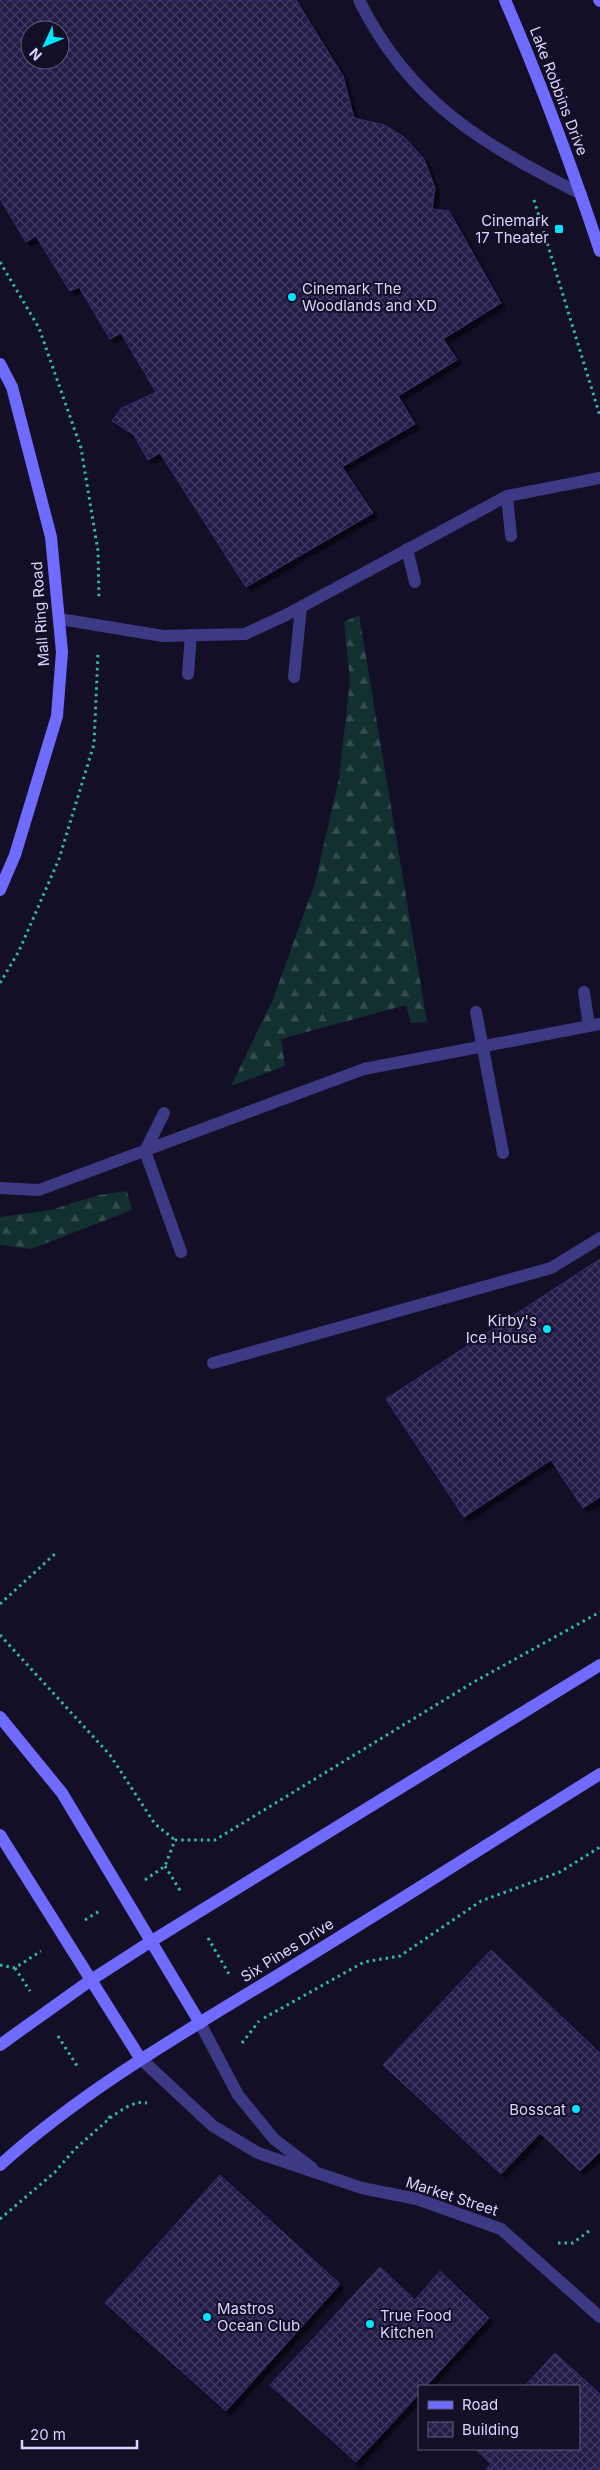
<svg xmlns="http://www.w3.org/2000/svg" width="600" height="2470" font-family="Inter,sans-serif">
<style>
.forest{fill:url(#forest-firs)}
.building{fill:url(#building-cross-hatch);stroke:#3b2d73;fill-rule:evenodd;filter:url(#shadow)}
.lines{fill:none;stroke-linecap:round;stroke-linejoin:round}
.path{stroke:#2fb8b0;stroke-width:3;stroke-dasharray:2.5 4;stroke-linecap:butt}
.lane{stroke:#3d3a85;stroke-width:12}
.secondary{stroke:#6f6bff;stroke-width:12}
.poi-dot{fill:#00e5ff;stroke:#130f26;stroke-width:2}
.labels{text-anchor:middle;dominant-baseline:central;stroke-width:4;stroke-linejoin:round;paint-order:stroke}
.street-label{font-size:15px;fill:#d9d4ff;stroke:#130f26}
.poi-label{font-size:15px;fill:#d9d4ff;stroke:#130f26;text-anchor:end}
</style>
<defs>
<pattern id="forest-firs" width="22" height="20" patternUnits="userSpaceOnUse" patternTransform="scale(1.25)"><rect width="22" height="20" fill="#12302f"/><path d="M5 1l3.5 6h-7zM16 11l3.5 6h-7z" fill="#344d4e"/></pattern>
<pattern id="building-cross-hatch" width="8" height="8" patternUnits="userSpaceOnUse" patternTransform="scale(1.25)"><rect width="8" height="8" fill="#241b47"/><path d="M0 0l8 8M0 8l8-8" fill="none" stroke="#433b63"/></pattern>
<filter id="shadow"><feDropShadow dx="4.5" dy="4.5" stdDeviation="1" flood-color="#0009"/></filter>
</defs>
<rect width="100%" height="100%" fill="#130f26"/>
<!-- forest -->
<path class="forest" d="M359 615 427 1022 411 1023 406 1005 281 1039 285 1066 231 1086 273 999 315 883 339 778 350 681 344 622Z
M127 1191 132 1210 31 1249 0 1245V1217L51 1210 99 1195Z"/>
<!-- building -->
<path class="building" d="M0 0H296L343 76 354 118 384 125 404 137 424 159 435 188 432 209 449 211 501 303 443 339 457 360 398 396 415 424 342 467 373 513 246 587 160 453 148 460 134 435 112 421 122 408 156 392 121 333 110 339 79 287 70 291 36 236 26 242 0 199ZM30 30H60V60H30Z
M600 1259V1497L583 1508 551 1460 464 1517 386 1399Z
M491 1950 600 2053V2152L580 2171 540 2133 501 2174 383 2065Z
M220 2175 340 2284 226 2411 105 2303Z
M380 2267 415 2300 440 2271 489 2318 426 2386H419V2394L356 2462 270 2385Z
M555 2353 600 2394V2470H486L491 2464 475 2449H579V2386H525Z"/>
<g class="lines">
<!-- path -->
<path class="path" d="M534 200 600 416
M0 262 39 328 81 448 98 551 99 599
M0 983 19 951 59 859 94 744 98 653
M0 1604 57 1552
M0 1635 110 1755 155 1824 175 1840
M165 1866 181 1892
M145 1880 165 1866 175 1840H215L472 1683 600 1612
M85 1920 101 1910
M208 1938 229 1974
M0 1965 15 1968 41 1951
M15 1968 30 1991
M264 2018 364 1962 400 1956 481 1901 560 1872 600 1847
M58 2036 79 2069
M242 2043 259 2021
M110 2118C120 2111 134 2100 147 2103
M0 2219 55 2172 75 2149 110 2118 108 2115
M558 2243H573L589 2231"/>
<!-- lane -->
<path class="lane" d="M359 0C410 103 483 144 581 194
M507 496 511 536
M407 549 415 582
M60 619 163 636 245 634 286 615 507 496 600 478
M188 674 191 635
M294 677 301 607
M584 992 589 1026
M476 1012 503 1153
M164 1113 145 1151 181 1252
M0 1188 39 1190 364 1069 600 1024
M213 1363 551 1268 600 1238
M200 2023 238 2095 274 2139 312 2168
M140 2058 213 2126 258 2153 362 2188 417 2199 501 2229 600 2317"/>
<!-- secondary -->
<path class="secondary" d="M505 0C540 81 572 167 600 251
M599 0 600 1
M0 364 12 387 51 537 62 652 57 716 15 855 0 890
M0 1717 62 1793 200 2023
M0 1835 140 2058
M0 2045 91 1980 150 1942 600 1665
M0 2165C85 2089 183 2033 280 1974 387 1908 494 1841 600 1774"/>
</g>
<!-- markers -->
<g class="poi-dot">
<rect x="554" y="224" width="10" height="10" rx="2.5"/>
<circle cx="292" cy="297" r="5"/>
<circle cx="547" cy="1329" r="5"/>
<circle cx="576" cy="2109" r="5"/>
<circle cx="207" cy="2317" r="5"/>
<circle cx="370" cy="2324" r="5"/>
</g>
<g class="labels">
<!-- street labels -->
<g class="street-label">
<text transform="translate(559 91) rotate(69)">Lake Robbins Drive</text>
<text transform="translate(40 614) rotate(-94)">Mall Ring Road</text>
<text transform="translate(287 1950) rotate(-32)">Six Pines Drive</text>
<text transform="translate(452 2196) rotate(18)">Market Street</text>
</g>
<!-- poi labels -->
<g class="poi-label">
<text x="549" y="220">Cinemark<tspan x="549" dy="17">17 Theater</tspan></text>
<text x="302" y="288" text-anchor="start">Cinemark The<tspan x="302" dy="17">Woodlands and XD</tspan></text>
<text x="537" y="1320">Kirby's<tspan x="537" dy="17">Ice House</tspan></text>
<text x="566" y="2109">Bosscat</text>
<text x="217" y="2308" text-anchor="start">Mastros<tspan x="217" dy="17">Ocean Club</tspan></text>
<text x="380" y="2315" text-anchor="start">True Food<tspan x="380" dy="17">Kitchen</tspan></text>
</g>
</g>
<!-- legend -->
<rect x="418" y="2385" width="162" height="65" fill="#130f26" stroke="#625e7d"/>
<rect x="428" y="2401" width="25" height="8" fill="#6f6bff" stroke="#625e7d"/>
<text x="462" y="2410" font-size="15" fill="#d9d4ff">Road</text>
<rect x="428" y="2422" width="25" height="15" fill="url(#building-cross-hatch)" stroke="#625e7d"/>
<text x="462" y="2435" font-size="15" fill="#d9d4ff">Building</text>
<!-- north arrow -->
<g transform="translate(45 45) rotate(226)"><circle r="24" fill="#130f26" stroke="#625e7d"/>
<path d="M0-4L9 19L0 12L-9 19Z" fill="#00e5ff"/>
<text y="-8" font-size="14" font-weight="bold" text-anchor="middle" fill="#d9d4ff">N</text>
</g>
<!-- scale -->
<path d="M22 2440v8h115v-8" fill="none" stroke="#d9d4ff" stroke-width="2.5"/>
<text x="30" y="2440" font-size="15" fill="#d9d4ff" stroke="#130f26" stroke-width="4" paint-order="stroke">20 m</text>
</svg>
